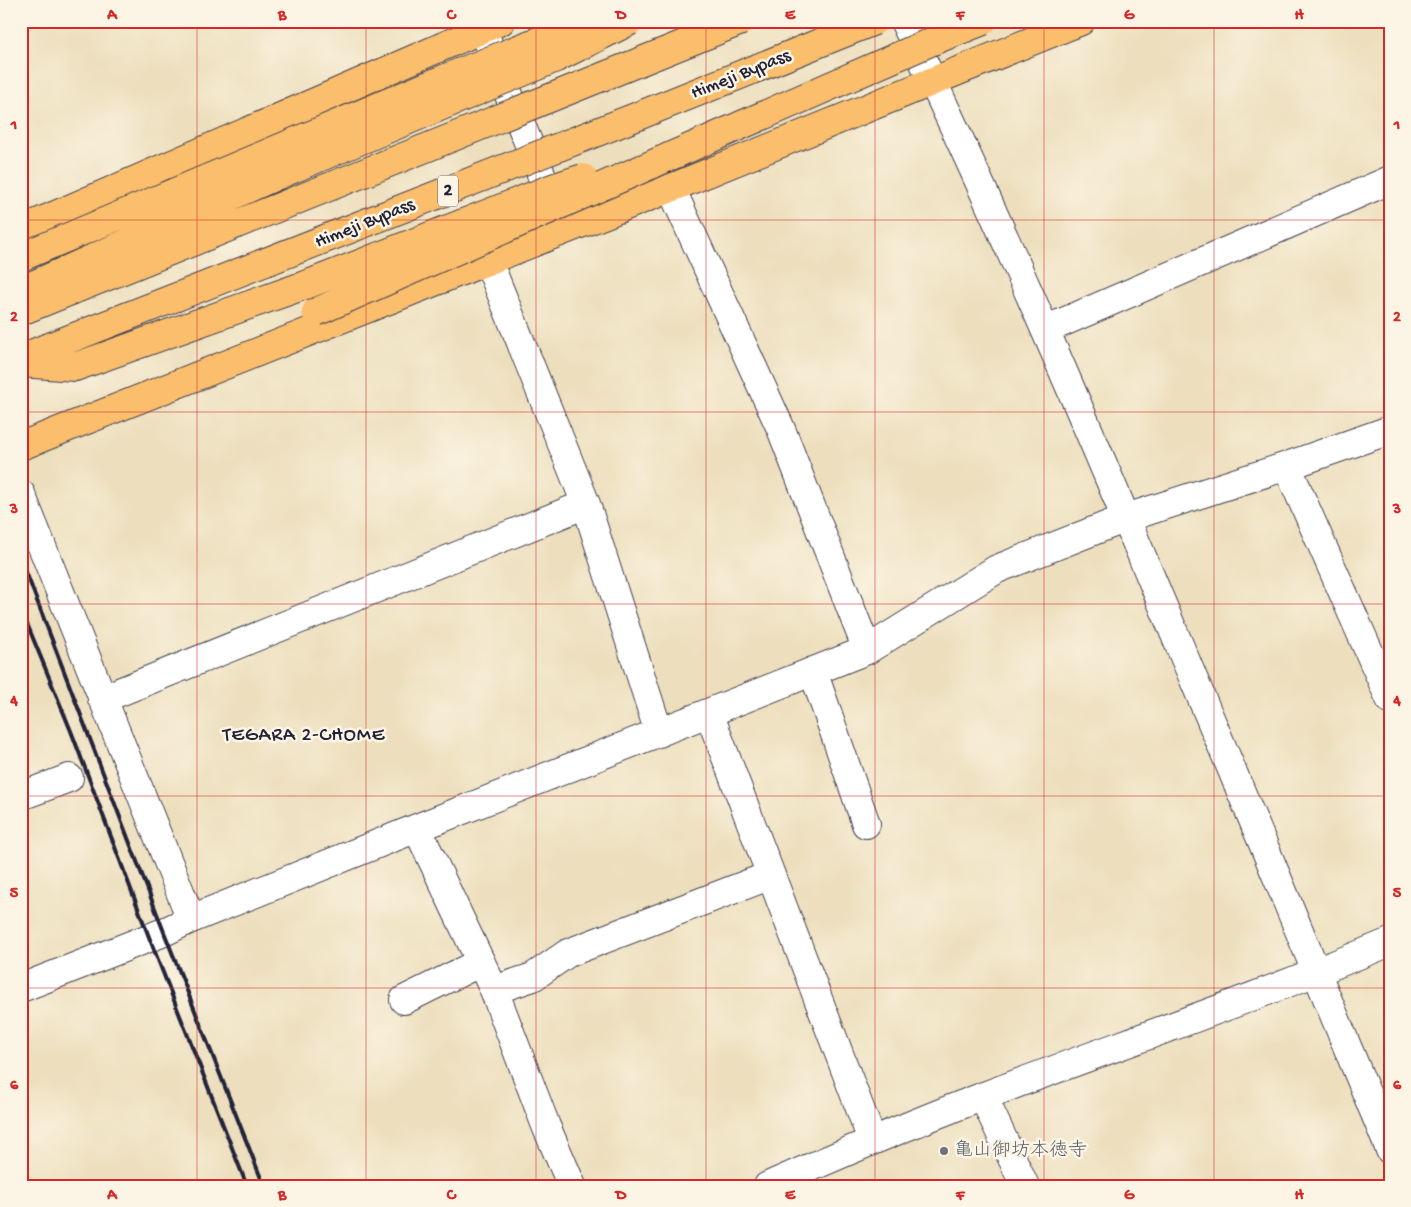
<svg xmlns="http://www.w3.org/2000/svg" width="1411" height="1207" font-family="'Gochi Hand','Klee One',sans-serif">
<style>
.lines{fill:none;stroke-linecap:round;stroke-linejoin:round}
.minor-casing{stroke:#403e4e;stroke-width:30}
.highway-casing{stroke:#403e4e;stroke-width:30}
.minor{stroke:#fff;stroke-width:28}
.highway{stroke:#fabe6d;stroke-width:28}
.rail{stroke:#22223b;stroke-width:4}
.highway-bridge-casing{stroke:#403e4e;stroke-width:30;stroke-linecap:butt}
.highway-bridge{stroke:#fabe6d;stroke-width:28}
.grid{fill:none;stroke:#d62828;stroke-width:1;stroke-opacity:0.55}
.worship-dot{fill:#6b7280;stroke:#fcf5e5;stroke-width:2}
.labels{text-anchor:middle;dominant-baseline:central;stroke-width:5;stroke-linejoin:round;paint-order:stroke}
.shield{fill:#fcf5e5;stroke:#63616e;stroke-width:1}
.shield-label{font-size:18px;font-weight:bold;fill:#22223b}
.street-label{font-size:19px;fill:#22223b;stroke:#fcf5e5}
.worship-label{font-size:19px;fill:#5b616d;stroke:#fcf5e5;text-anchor:start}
.neighbourhood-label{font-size:20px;letter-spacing:1px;fill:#22223b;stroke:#fcf5e5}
.neatline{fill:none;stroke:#d62828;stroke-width:2}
.grid-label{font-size:16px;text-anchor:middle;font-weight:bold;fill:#d62828}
</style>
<rect width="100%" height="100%" fill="#fcf5e5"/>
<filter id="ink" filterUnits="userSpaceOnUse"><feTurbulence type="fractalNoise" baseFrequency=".02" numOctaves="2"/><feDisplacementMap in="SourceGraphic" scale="10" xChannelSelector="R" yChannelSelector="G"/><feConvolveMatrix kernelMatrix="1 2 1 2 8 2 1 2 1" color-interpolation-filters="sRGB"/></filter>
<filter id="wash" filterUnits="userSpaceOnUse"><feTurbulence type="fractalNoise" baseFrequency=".0096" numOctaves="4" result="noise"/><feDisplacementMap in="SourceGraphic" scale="20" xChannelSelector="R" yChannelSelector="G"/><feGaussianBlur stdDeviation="1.12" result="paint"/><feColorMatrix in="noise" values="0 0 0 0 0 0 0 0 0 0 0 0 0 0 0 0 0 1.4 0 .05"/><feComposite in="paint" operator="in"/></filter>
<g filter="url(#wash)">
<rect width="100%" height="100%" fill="#eddfbd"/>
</g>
<g filter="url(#ink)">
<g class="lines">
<!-- minor casing -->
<g class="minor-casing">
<path id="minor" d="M479 21 556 211
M904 21C1004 229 1094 441 1183 654 1253 819 1322 984 1390 1150
M671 188 781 429 867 650
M488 261 586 504 659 733
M1045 330 1390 180
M1287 466 1390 699
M21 494 191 919
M813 671 866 824
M102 699 586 504
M709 713 872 1140
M21 796 69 778
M417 828 494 990 546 1126 572 1186
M21 988 164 932 191 919 417 828 867 650 997 569 1126 518 1287 466 1390 430
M494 990 533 977 568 953 771 875
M404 1000 481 962
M983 1096 1025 1186
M768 1186C840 1154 911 1124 984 1096 1119 1045 1256 998 1390 942"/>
</g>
<!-- highway casing -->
<g class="highway-casing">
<path id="highway" d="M21 230 501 21
M21 446 671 188 1081 21"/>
</g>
<!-- minor -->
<use href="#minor" class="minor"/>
<!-- highway -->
<use href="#highway" class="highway"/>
<!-- rail -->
<path class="rail" d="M21 559 164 932 264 1186
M21 609 71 731 149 937 247 1186"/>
<!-- highway-bridge casing -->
<g class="highway-bridge-casing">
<path id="highway-bridge" d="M21 257 451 76 553 35 601 22
M21 293 31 286 278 175 556 58 630 21
M21 311 741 21
M316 312 935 40 983 21
M21 358 633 118 874 21
M21 363 75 367 311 283 555 187 583 178"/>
</g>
<!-- highway-bridge -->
<use href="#highway-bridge" class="highway-bridge"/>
</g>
</g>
<!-- grid -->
<path class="grid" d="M197 21V1186M366 21V1186M536 21V1186M706 21V1186M875 21V1186M1044 21V1186M1214 21V1186M21 220H1390M21 412H1390M21 604H1390M21 796H1390M21 988H1390"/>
<!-- markers -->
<circle class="worship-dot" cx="944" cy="1151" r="5"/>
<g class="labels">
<!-- shield labels -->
<rect class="shield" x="438" y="175.5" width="20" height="31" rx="4"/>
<g class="shield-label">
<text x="448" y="191">2</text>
</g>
<!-- street labels -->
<g class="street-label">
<text transform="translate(741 75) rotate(-22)">Himeji Bypass</text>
<text transform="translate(365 224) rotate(-22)">Himeji Bypass</text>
</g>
<!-- worship labels -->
<g class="worship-label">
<text x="954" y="1151">亀山御坊本徳寺</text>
</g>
<!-- neighbourhood labels -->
<g class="neighbourhood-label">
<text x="304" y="736">TEGARA 2-CHOME</text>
</g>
</g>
<!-- margin -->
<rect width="1411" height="1207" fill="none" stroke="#fcf5e5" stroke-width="55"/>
<rect x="28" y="28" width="1356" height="1152" class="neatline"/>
<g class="grid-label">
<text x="112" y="19">A</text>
<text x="282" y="19">B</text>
<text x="451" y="19">C</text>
<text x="621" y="19">D</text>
<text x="790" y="19">E</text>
<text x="960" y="19">F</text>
<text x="1129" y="19">G</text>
<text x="1299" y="19">H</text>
<text x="14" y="129">1</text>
<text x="1397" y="129">1</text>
<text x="14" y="321">2</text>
<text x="1397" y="321">2</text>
<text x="14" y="513">3</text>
<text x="1397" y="513">3</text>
<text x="14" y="705">4</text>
<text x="1397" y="705">4</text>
<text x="14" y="897">5</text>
<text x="1397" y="897">5</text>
<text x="14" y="1089">6</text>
<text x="1397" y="1089">6</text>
<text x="112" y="1199">A</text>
<text x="282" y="1199">B</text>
<text x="451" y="1199">C</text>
<text x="621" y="1199">D</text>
<text x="790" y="1199">E</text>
<text x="960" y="1199">F</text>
<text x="1129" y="1199">G</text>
<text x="1299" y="1199">H</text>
</g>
</svg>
